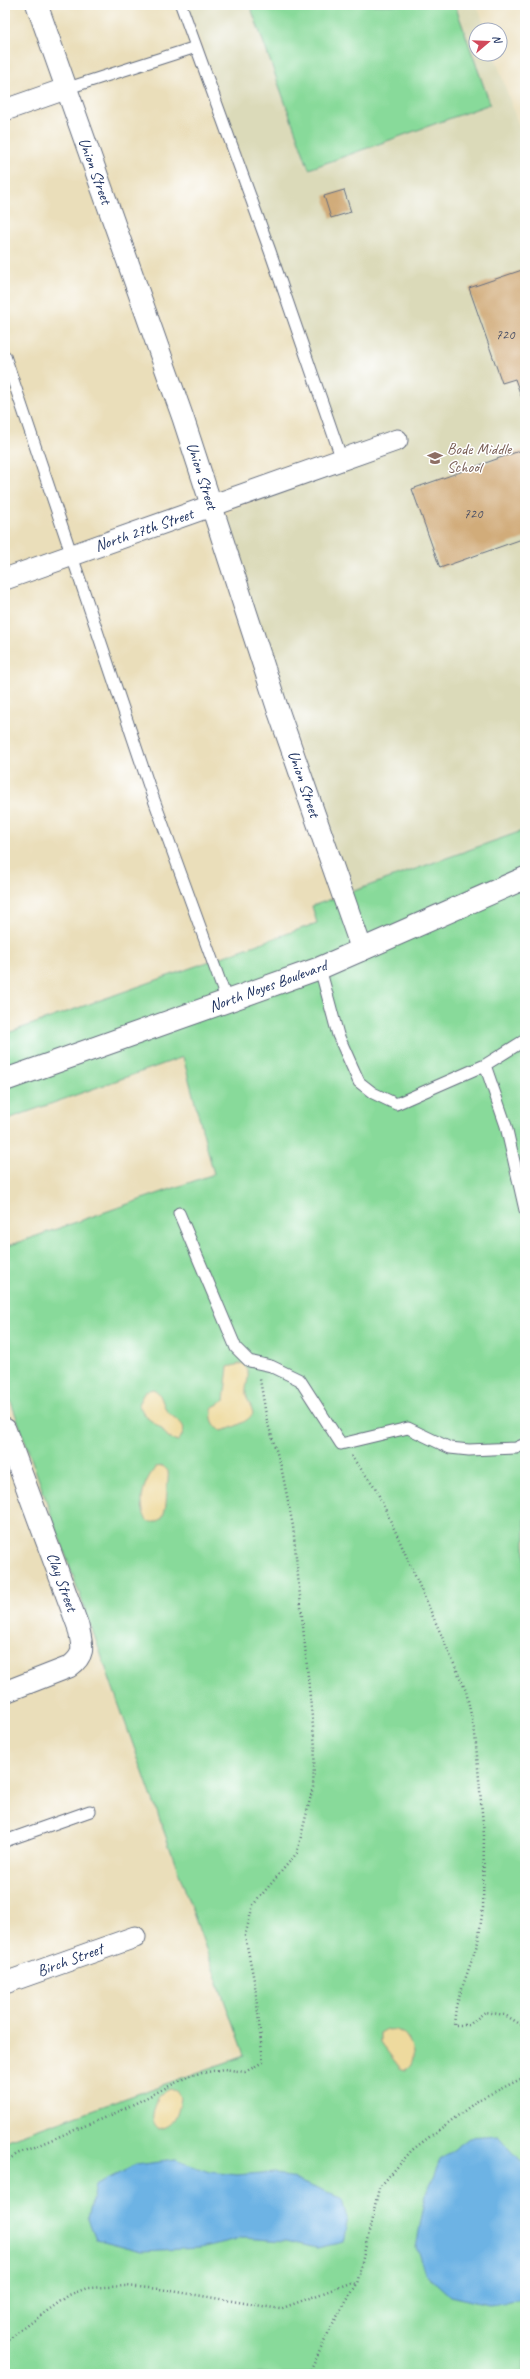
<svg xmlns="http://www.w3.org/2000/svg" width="530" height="2379" font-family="Caveat,sans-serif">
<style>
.built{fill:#dbdab9}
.green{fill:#88da9a;stroke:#52847c}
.sand{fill:#eeda9e;stroke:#84847e}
.water{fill:#6db3e4;stroke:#4471a1}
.building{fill:#d1ac7a}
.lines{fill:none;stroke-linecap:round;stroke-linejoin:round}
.service-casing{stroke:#636c7e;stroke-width:13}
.minor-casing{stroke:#636c7e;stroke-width:23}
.tertiary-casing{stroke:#636c7e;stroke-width:24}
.path{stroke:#636c7e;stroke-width:2.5;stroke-dasharray:1 3;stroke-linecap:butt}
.service{stroke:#fff;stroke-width:11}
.minor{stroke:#fff;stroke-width:21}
.tertiary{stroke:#fff;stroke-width:22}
.labels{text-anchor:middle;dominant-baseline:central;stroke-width:3;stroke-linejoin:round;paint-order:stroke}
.number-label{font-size:14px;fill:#484e65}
.street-label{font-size:16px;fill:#1b2f5e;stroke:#fff}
.education-label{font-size:16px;fill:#785e54;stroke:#fff;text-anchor:start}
</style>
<rect width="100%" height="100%" fill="#fff"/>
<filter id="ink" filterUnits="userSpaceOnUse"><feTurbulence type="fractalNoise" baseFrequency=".025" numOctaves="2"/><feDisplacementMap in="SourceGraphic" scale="8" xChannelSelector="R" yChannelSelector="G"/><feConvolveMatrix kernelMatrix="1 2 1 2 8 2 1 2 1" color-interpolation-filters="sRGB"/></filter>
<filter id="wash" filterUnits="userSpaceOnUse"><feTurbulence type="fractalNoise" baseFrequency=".012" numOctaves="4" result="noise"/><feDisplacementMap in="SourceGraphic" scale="16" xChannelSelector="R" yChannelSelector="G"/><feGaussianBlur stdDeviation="0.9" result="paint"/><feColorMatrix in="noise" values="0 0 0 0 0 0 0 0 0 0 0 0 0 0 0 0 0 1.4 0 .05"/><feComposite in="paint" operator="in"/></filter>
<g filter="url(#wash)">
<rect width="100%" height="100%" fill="#eadeba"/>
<!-- built -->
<path class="built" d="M188 5H477L486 30H476V54H494L525 144V830L347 893 224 521 233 509 349 468Z"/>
<!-- green -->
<path class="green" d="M250 5H455L490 104 309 169Z
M525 830V2374H5V2141L244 2056 5 1385V1247L214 1174 183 1057 5 1120V1034L317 923 312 906Z"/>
<!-- sand -->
<path class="sand" d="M243 1363C253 1375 245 1382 246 1394 247 1400 252 1407 253 1413 249 1422 230 1429 221 1431 212 1424 210 1417 213 1407L224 1401 228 1367Z
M153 1389C163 1393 161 1404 168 1412 177 1422 192 1424 178 1441L168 1438 161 1428 146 1417 138 1404 145 1391Z
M163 1466 168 1471C169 1478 167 1483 167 1490 166 1502 167 1528 147 1521 137 1503 143 1482 156 1467Z
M387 2029C389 2029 394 2028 396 2029 411 2033 421 2063 405 2070L400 2068 380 2042V2033Z
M170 2089 176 2091 181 2098C178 2113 176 2127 158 2129 148 2120 155 2107 158 2096Z"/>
<!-- water -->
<path class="water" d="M498 2136 523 2163 525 2169V2300L489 2305 450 2296 425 2273 416 2247 426 2195 440 2160 469 2138Z
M176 2160 209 2172 237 2175 275 2172 343 2199 348 2218 343 2242 317 2248 285 2241 242 2238 200 2248 142 2251 96 2239 88 2219 95 2185 136 2165Z"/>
<g id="blocks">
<!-- building -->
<path class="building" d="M344 190 351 212 331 218 324 196Z
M525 269V407L515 379 502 383 469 288Z
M525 449V538L440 568 412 489Z"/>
</g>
</g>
<g filter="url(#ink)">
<use href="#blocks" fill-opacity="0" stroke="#636c7e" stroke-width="1"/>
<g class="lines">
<!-- service casing -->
<g class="service-casing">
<path id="service" d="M181 5 270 251 340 454 339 461
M65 89 196 47
M5 356 150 789 227 1001
M320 968 338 1035 359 1082 373 1093 396 1104 485 1065 525 1040
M485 1065 506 1126 525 1210
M179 1213 236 1348 249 1361 271 1366 300 1380 341 1444 408 1428 450 1448 469 1450 516 1448 525 1444
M5 1841 90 1811"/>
</g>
<!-- minor casing -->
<g class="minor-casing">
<path id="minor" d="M37 5 183 418 278 710 362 950
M5 110 65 89
M5 579 397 440
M5 1429 78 1626C82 1645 87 1654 69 1667L5 1692
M5 1983 135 1937"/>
</g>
<!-- tertiary casing -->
<g class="tertiary-casing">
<path id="tertiary" d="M5 1080 320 968 525 878"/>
</g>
<!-- path -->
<path class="path" d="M351 1456 375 1487 397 1535 466 1691 475 1734 484 1835 483 1908 478 1942 456 2006 454 2025H469L485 2012 505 2015 525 2027
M5 2162 17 2154 118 2112 191 2075 224 2069 245 2072 263 2062 255 1985 245 1936 253 1905 297 1853 313 1787 315 1747 293 1526 281 1466 267 1421 260 1379
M5 2342 69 2295 87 2288 126 2286 160 2289 280 2309 350 2283 357 2284
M309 2374 332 2325 357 2284 379 2188 412 2150 480 2099 525 2077"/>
<!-- service -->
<use href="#service" class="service"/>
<!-- minor -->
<use href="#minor" class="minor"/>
<!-- tertiary -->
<use href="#tertiary" class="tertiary"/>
</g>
</g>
<!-- icons -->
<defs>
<g id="school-bare" transform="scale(1.2)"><path d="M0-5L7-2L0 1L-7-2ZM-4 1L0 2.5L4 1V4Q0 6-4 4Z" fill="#8d6e63" stroke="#fff" stroke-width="2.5" paint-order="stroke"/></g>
</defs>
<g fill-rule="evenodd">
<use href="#school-bare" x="435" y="458"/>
</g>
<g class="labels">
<!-- number labels -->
<g class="number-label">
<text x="505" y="334">720</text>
<text x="473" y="513">720</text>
</g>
<!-- street labels -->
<g class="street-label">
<text transform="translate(95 171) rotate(70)">Union Street</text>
<text transform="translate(202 476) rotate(72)">Union Street</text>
<text transform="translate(144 530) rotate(-19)">North 27th Street</text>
<text transform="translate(304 784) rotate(71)">Union Street</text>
<text transform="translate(268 986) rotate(-20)">North Noyes Boulevard</text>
<text transform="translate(62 1582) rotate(70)">Clay Street</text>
<text transform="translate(70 1960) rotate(-20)">Birch Street</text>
</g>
<!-- education labels -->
<g class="education-label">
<text x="447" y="449">Bode Middle<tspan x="447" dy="18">School</tspan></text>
</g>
</g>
<!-- margin -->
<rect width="530" height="2379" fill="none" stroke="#fff" stroke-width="20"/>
<!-- north arrow -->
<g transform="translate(488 42) rotate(71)"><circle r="19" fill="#ffffff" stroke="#a4acbf"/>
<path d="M0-3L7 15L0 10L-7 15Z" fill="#d1495b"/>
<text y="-6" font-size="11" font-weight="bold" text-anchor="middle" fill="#1b2f5e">N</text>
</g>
</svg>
